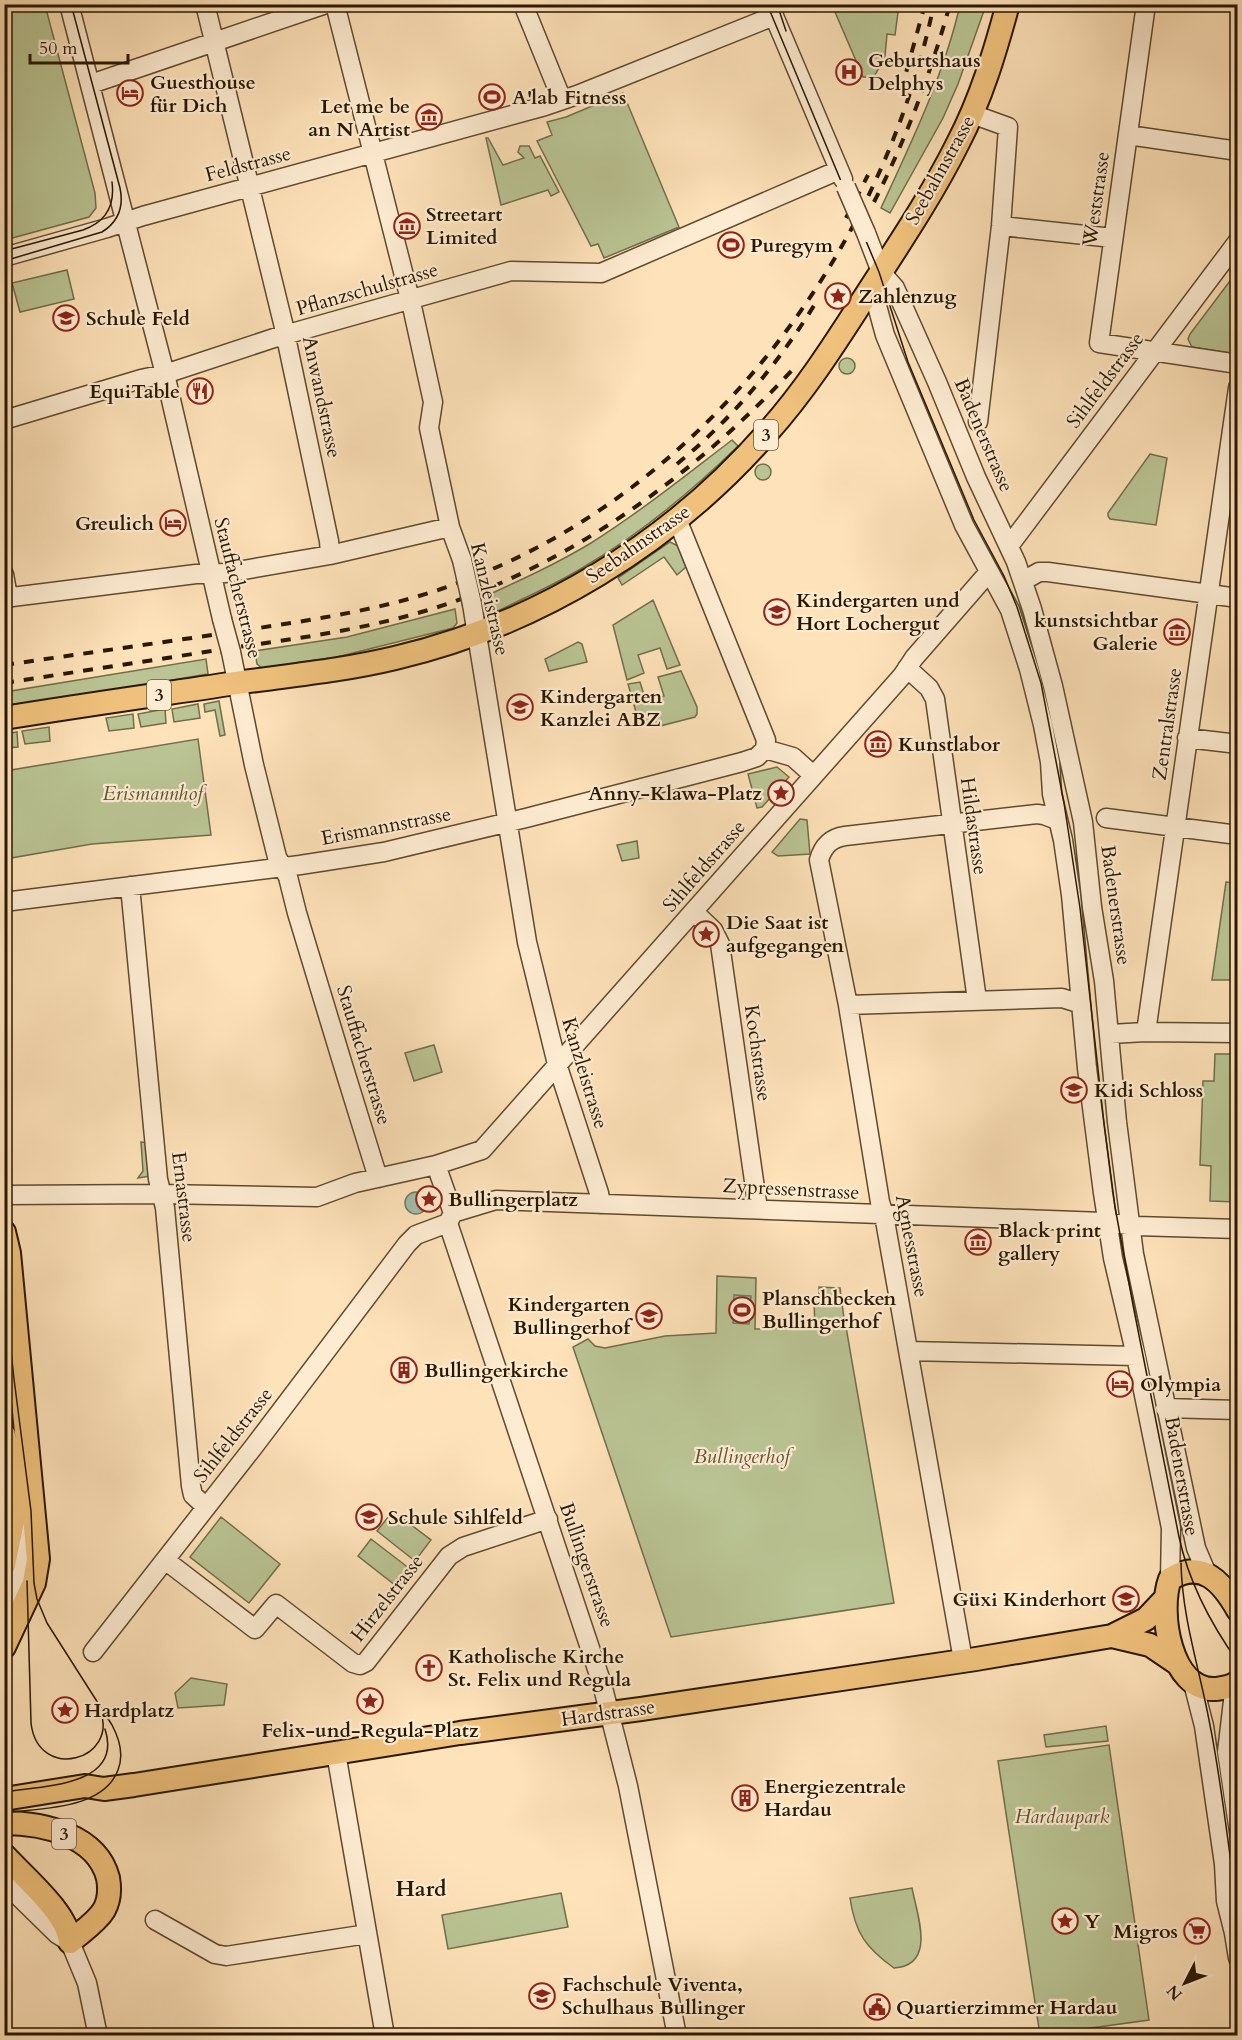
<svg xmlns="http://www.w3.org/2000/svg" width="1242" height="2040" font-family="Cardo,serif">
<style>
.green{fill:#bac494;stroke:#726e4a;stroke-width:1.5}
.water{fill:#a0beac;stroke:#707b67;stroke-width:1.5}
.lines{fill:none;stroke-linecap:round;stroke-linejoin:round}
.minor-casing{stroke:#5e4a2e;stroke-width:21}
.major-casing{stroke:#291700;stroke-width:26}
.minor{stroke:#feecd2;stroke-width:18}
.major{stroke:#efc17c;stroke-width:22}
.tram{stroke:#291700;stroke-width:1.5}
.rail{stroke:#291700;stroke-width:4;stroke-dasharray:10 10;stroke-linecap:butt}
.minor-bridge-casing{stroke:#5e4a2e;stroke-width:21;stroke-linecap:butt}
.minor-bridge{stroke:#feecd2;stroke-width:18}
.labels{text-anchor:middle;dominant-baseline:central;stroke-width:4.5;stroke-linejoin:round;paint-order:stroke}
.shield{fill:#feecd2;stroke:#69573f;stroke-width:1.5}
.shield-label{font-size:18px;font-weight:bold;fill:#291700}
.poi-label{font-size:20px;font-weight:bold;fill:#291700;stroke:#feecd2;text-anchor:start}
.street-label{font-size:20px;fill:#291700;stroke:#feecd2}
.park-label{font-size:20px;font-style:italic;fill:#5c5434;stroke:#feecd2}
.quarter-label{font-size:22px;font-weight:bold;fill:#291700;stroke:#feecd2}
</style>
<rect width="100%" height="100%" fill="#fee2b9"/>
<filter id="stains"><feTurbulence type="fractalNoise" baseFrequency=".00333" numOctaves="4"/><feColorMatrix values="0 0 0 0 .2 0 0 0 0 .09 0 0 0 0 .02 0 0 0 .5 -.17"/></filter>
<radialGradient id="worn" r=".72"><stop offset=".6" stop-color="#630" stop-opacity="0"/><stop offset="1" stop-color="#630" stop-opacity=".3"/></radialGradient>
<!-- green -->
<path class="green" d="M4 5H45L95 193 96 208 89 217 5 240Z
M832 5H899L895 35 887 34 885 56 874 77H863Z
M960 5H986L958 84 943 118 890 213 881 208C911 143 944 75 960 5Z
M623 93 679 227 604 258 598 244 591 246 537 141 552 135 547 122 566 117Z
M486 138H488L503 165 524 158 518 152 520 146H529L535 158 540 156 559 192 551 196 548 190 501 205Z
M67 270 74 299 20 312 12 283Z
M1237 276V354L1192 347 1188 339 1190 334 1233 277Z
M839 366a8 8 0 1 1 16 0a8 8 0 1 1-16 0Z
M732 440 738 446C692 491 643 532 587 565 559 583 528 596 498 611L492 608 488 595C523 579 558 563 591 543 640 512 686 475 732 440Z
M1150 454 1167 458 1156 525 1110 519 1108 516V513Z
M755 472a8 8 0 1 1 16 0a8 8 0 1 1-16 0Z
M670 542 678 546 686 567 677 575 664 557 622 585 618 578Z
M653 600 680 665 667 669 660 648 638 655 644 673 627 680 613 625Z
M455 609 457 623 453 628 337 657 262 668 257 664 255 651 347 637Z
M578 642 582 644 587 662 549 671 545 659Z
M206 659 208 674 5 708V692Z
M681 671 697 707V714L695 717 660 726 658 722 640 726 628 684 640 682 646 701 664 696 658 677Z
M219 701 225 735 220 736 215 710 205 712 204 704Z
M198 704 200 718 174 722 172 709Z
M165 709 166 723 141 727 138 714Z
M133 714 134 728 109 731 106 718Z
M49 727 50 741 25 744 22 731Z
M17 732 18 747 5 748V734Z
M198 739 211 835 92 844 5 859V771Z
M777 767 789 777 762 807 757 808 748 774Z
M800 819 807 820 810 854 778 856 772 852Z
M637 841 639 858 622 861 617 845Z
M1226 882 1237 883V980H1212Z
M434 1045 442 1072 414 1081 405 1053Z
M1215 1054H1237V1202L1210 1201 1211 1166 1200 1165 1203 1081H1214Z
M141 1142 148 1143 150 1176 138 1178 143 1171Z
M717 1276 756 1278 755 1329 815 1327 814 1302H819V1287L840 1288 845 1326 843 1327H846L894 1603 671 1637 573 1347 588 1339 595 1346 605 1348 665 1336 716 1333Z
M393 1511 431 1540 415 1561 377 1531Z
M221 1517 280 1564 249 1603 190 1557Z
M371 1539 414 1572 400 1589 358 1556Z
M191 1678 227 1684 224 1705 178 1708 175 1693Z
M1106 1726 1108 1741 1046 1747 1044 1735Z
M1109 1745 1149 2020 1040 2035 998 1761Z
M912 1888C917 1915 937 1965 894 1968 866 1948 855 1933 850 1898Z
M561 1893 568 1927 448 1949 442 1915Z"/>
<!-- water -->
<path class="water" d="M405 1203a11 11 0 1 1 22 0a11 11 0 1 1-22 0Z
M734 1295 751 1296 749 1324 733 1323Z"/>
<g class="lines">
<!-- minor casing -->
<g class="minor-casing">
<path id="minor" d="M69 4 165 374 222 619
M205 4 283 323 329 541 330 555
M335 4 413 311 433 402 429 428 450 527 462 560
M523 4 562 100
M1146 4 1099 343 1238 364
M773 5 774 16 843 179
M91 84 326 4
M972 114 1008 127 1001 226 978 422
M1128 135 1238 151
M1001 226 1113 238
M866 233 881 272 895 288 937 382 976 477 1016 562 1032 609 1053 686 1083 822 1092 907 1104 981 1117 1122 1134 1254 1196 1548 1207 1574
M4 257 107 228 143 216 545 106 577 95 774 16
M880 277 876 302 885 335 964 525 1010 610 1029 669 1043 725 1050 762 1052 794 1063 840 1071 895 1087 1068 1103 1193 1113 1258 1136 1356 1171 1528 1170 1579
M4 420 141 379 165 374 274 338 511 271 601 273 839 170
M676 520 681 529 766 740 765 749
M1009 546 1238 241
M4 574 8 597
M1023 581 1039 572H1048L1238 598
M4 598 196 574 226 573 330 555 450 527
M472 604 527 942 557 1064 599 1193 601 1204
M231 652 254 765 277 857 288 877 297 913 343 1065 378 1178
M907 668 929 688 935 699 977 1000
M1187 738 1238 744
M765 749 793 757 813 775
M1106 818 1238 835
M130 886 158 1179 165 1208 191 1486 193 1495 206 1507
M4 902 300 865 384 852 526 818 742 762 757 757 765 749
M694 912 713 930 720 944 758 1209
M848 1005 1062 998 1081 1004
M1146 1032 1238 388
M1110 1034 1146 1032 1238 1033
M436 1165 482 1150 902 676 914 658 989 572
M4 1195 161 1194 317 1197 355 1183 436 1165 453 1213 448 1223 416 1235 407 1244 255 1445 93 1652
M453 1213 496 1200 1103 1222 1136 1226 1238 1229
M448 1223 602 1684 628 1786 677 2036
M908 1351 1136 1356
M1165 1408 1238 1410
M165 1560 255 1629 276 1604 353 1663 360 1665 366 1662 449 1556 463 1547 548 1519
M4 1615C16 1581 27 1553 15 1518
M963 1660 884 1215 880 1202 848 1005 819 860C823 846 831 838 845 836L1037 814 1044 815 1057 820
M1193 1683 1204 1726 1224 1864 1226 1901 1234 1933 1238 1958
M1235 1684 1227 1752 1238 1826
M336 1753 385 2036
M4 1882 57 1934 70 1942 87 1983 98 2036
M155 1920 215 1954 226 1956 367 1934"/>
</g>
<!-- major casing -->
<g class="major-casing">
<path id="major" d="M4 718C84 705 163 694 243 682 294 675 345 670 395 658 537 625 671 543 767 433 803 393 832 348 861 303 895 250 930 199 958 143 981 99 995 52 1008 4
M4 1232 9 1253 14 1306 38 1559 34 1583 4 1647
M4 1435 14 1516 4 1565
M1238 1610C1222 1582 1202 1559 1170 1579 1158 1611 1170 1692 1216 1689 1223 1688 1232 1687 1238 1682
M1112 1636 1150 1645 1178 1664
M4 1799 85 1786 104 1789 134 1785 460 1733 641 1709 976 1659 1112 1636 1146 1619 1164 1600
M4 1823C43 1823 97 1835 108 1878 110 1889 109 1901 104 1910 96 1923 81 1932 70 1942
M4 1855C24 1877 68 1913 70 1942"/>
</g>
<!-- minor -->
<use href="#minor" class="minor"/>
<!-- major -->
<use href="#major" class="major"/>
<!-- tram -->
<path class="tram" d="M767 4 879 272 908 362 974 520 1004 576 1017 607 1041 683 1064 803 1080 908 1104 1123 1115 1207 1133 1305 1179 1537C1189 1583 1210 1623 1238 1662
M777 4 786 31
M4 251 83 230C106 222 115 205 112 182
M4 261 102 232C118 222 124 207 120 188L71 4
M4 1285 14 1379 31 1511 34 1583 37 1599 47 1623 112 1725C120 1740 124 1755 118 1770 103 1810 40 1808 4 1813
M1181 1563C1182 1617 1199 1667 1209 1720 1222 1783 1228 1848 1238 1911
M27 1581 31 1723C38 1783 120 1760 100 1710
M4 1792C40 1786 124 1787 105 1729"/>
<!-- rail -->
<path class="rail" d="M901 91 925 4
M874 202C906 139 931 73 950 4
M846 218 868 175
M677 464C732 419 778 364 815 304
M4 665C81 654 157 643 233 632 303 621 373 612 441 589 695 503 880 263 934 4
M4 683C82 671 160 659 238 647 308 637 379 627 447 604 581 558 701 469 796 366"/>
<!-- minor-bridge casing -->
<g class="minor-bridge-casing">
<path id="minor-bridge" d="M846 187 866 233
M462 560 472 604
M222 619 231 652"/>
</g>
<!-- minor-bridge -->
<use href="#minor-bridge" class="minor-bridge"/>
</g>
<!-- icons -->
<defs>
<g id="hospital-ring" transform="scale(1.35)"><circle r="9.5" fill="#feecd2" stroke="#8f2418" stroke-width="1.5"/><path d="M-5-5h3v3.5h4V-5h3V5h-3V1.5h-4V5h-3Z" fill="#8f2418"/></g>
<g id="hotel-ring" transform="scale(1.35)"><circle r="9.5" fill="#feecd2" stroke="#8f2418" stroke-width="1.5"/><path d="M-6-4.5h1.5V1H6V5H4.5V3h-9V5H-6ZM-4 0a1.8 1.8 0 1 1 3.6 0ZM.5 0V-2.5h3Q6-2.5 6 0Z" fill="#8f2418"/></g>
<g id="stadium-ring" transform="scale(1.35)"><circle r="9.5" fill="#feecd2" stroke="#8f2418" stroke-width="1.5"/><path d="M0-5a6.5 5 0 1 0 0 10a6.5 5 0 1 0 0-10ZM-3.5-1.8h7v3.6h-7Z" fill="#8f2418"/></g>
<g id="museum-ring" transform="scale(1.35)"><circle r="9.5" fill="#feecd2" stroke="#8f2418" stroke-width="1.5"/><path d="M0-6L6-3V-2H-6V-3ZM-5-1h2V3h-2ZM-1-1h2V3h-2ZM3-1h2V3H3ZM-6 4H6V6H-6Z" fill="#8f2418"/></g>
<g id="sight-ring" transform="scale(1.35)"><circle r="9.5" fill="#feecd2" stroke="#8f2418" stroke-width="1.5"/><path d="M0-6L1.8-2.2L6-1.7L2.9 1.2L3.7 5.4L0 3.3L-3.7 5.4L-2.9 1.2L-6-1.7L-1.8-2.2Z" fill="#8f2418"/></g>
<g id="school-ring" transform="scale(1.35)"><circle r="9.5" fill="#feecd2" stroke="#8f2418" stroke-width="1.5"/><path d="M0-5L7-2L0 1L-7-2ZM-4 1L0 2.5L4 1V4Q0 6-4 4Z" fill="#8f2418"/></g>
<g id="restaurant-ring" transform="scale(1.35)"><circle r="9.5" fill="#feecd2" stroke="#8f2418" stroke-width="1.5"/><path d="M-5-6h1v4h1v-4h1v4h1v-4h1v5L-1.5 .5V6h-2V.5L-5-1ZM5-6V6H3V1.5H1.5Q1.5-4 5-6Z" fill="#8f2418"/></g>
<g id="building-ring" transform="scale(1.35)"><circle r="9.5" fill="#feecd2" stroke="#8f2418" stroke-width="1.5"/><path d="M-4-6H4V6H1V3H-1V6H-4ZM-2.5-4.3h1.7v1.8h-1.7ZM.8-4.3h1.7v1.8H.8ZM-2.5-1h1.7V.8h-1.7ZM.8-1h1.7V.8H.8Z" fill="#8f2418"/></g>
<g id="church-ring" transform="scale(1.35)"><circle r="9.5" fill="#feecd2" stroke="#8f2418" stroke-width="1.5"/><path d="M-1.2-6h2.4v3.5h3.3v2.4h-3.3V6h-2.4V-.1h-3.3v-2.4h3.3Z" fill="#8f2418"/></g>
<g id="supermarket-ring" transform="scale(1.35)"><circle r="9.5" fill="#feecd2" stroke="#8f2418" stroke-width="1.5"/><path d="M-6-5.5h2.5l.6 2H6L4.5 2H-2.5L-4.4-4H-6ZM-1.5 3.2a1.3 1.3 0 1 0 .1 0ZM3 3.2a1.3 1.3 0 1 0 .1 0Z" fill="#8f2418"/></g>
<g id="civic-ring" transform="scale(1.35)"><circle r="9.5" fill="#feecd2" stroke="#8f2418" stroke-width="1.5"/><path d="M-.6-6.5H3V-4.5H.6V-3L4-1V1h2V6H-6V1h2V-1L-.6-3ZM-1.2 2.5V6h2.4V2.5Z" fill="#8f2418"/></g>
</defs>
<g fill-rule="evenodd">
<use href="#hospital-ring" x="849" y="72"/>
<use href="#hotel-ring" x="130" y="93"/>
<use href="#stadium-ring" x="492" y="97"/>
<use href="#museum-ring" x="429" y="117"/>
<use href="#museum-ring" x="407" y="226"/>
<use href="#stadium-ring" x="731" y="245"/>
<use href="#sight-ring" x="838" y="296"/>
<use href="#school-ring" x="66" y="318"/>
<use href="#restaurant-ring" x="200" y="391"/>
<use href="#hotel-ring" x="173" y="523"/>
<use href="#school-ring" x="777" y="612"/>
<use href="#museum-ring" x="1177" y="632"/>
<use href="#school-ring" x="520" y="707"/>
<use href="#museum-ring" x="878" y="744"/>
<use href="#sight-ring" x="781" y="793"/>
<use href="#sight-ring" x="706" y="934"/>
<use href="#school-ring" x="1074" y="1090"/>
<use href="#sight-ring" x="429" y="1199"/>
<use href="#museum-ring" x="978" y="1242"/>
<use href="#stadium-ring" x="742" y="1310"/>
<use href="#school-ring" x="649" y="1316"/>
<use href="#building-ring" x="404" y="1370"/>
<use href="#hotel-ring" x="1120" y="1384"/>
<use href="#school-ring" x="369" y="1517"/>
<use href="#school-ring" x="1126" y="1599"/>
<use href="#church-ring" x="429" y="1668"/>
<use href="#sight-ring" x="370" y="1701"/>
<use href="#sight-ring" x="65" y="1710"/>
<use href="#building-ring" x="745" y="1798"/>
<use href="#sight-ring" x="1065" y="1921"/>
<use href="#supermarket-ring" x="1197" y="1931"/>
<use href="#school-ring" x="542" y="1996"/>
<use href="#civic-ring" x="877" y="2007"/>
</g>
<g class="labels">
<!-- shield labels -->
<g class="shield">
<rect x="754" y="420" width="24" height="30" rx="4.5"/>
<rect x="147" y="680" width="24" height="30" rx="4.5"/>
<rect x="52" y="1819" width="24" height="30" rx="4.5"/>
</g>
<g class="shield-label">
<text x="766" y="435">3</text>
<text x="159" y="695">3</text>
<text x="64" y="1834">3</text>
</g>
<!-- poi labels -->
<g class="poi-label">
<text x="868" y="60">Geburtshaus<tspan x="868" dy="23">Delphys</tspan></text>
<text x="150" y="82">Guesthouse<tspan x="150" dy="23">für Dich</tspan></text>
<text x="512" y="97">A'lab Fitness</text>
<text x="410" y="106" text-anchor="end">Let me be<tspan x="410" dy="23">an N Artist</tspan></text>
<text x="426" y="214">Streetart<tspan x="426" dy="23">Limited</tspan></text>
<text x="750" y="245">Puregym</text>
<text x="858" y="296">Zahlenzug</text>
<text x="86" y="318">Schule Feld</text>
<text x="180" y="391" text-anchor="end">EquiTable</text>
<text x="154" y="523" text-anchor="end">Greulich</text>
<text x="796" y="600">Kindergarten und<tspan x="796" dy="23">Hort Lochergut</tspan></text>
<text x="1158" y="620" text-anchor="end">kunstsichtbar<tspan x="1158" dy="23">Galerie</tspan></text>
<text x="540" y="696">Kindergarten<tspan x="540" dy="23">Kanzlei ABZ</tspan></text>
<text x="898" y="744">Kunstlabor</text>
<text x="762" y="793" text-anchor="end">Anny-Klawa-Platz</text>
<text x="726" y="922">Die Saat ist<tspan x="726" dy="23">aufgegangen</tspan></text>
<text x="1094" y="1090">Kidi Schloss</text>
<text x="448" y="1199">Bullingerplatz</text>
<text x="998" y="1230">Black print<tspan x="998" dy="23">gallery</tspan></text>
<text x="762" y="1298">Planschbecken<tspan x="762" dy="23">Bullingerhof</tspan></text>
<text x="630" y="1304" text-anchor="end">Kindergarten<tspan x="630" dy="23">Bullingerhof</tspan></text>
<text x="424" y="1370">Bullingerkirche</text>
<text x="1140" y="1384">Olympia</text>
<text x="388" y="1517">Schule Sihlfeld</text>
<text x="1106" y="1599" text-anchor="end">Güxi Kinderhort</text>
<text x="448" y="1656">Katholische Kirche<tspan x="448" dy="23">St. Felix und Regula</tspan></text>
<text x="84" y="1710">Hardplatz</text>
<text x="370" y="1730" text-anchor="middle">Felix-und-Regula-Platz</text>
<text x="764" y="1786">Energiezentrale<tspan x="764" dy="23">Hardau</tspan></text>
<text x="1084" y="1921">Y</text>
<text x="1178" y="1931" text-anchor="end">Migros</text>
<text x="562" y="1984">Fachschule Viventa,<tspan x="562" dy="23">Schulhaus Bullinger</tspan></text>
<text x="896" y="2007">Quartierzimmer Hardau</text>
</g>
<!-- street labels -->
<g class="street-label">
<text transform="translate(248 164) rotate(-15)">Feldstrasse</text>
<text transform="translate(940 170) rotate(-61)">Seebahnstrasse</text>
<text transform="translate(1096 199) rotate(-82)">Weststrasse</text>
<text transform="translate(367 289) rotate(-16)">Pflanzschulstrasse</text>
<text transform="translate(1105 380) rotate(-53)">Sihlfeldstrasse</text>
<text transform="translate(322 397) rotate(78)">Anwandstrasse</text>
<text transform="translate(984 435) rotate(67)">Badenerstrasse</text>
<text transform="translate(638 544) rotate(-35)">Seebahnstrasse</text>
<text transform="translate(238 588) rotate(76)">Stauffacherstrasse</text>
<text transform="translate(490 599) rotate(77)">Kanzleistrasse</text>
<text transform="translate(1167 724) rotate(-82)">Zentralstrasse</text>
<text transform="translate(386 826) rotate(-11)">Erismannstrasse</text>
<text transform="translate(974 826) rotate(82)">Hildastrasse</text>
<text transform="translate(704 866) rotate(-49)">Sihlfeldstrasse</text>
<text transform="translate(1116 905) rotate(82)">Badenerstrasse</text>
<text transform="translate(758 1053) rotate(82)">Kochstrasse</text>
<text transform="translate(364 1055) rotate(73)">Stauffacherstrasse</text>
<text transform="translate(585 1073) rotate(73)">Kanzleistrasse</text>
<text transform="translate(791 1189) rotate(3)">Zypressenstrasse</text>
<text transform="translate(184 1197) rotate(83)">Ernastrasse</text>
<text transform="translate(912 1246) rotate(79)">Agnesstrasse</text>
<text transform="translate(233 1435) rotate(-52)">Sihlfeldstrasse</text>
<text transform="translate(1182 1476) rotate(80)">Badenerstrasse</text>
<text transform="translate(587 1565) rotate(71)">Bullingerstrasse</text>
<text transform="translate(387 1598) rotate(-52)">Hirzelstrasse</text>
<text transform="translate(608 1713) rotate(-8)">Hardstrasse</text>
</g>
<!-- park labels -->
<g class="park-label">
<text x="153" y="793">Erismannhof</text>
<text x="742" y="1456">Bullingerhof</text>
<text x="1062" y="1816">Hardaupark</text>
</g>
<!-- quarter labels -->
<g class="quarter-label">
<text x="421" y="1889">Hard</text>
</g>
</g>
<!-- margin -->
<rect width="1242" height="2040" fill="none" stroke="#fee2b9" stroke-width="24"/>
<rect x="6" y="6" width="1230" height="2028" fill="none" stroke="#291700" stroke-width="3"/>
<rect x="12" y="12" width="1218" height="2016" fill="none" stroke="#291700" stroke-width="1.5"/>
<!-- north arrow -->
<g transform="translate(1185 1983) rotate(228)" stroke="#feecd2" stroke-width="4.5" paint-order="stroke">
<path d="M0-4.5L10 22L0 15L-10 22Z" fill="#291700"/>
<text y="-9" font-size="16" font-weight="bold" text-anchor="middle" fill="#291700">N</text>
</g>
<!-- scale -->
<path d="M30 54v9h98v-9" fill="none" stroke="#291700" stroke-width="3"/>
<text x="39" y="54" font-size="18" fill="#291700" stroke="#feecd2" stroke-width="4.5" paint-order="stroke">50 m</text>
<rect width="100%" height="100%" filter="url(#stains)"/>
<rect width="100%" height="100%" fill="url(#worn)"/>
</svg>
